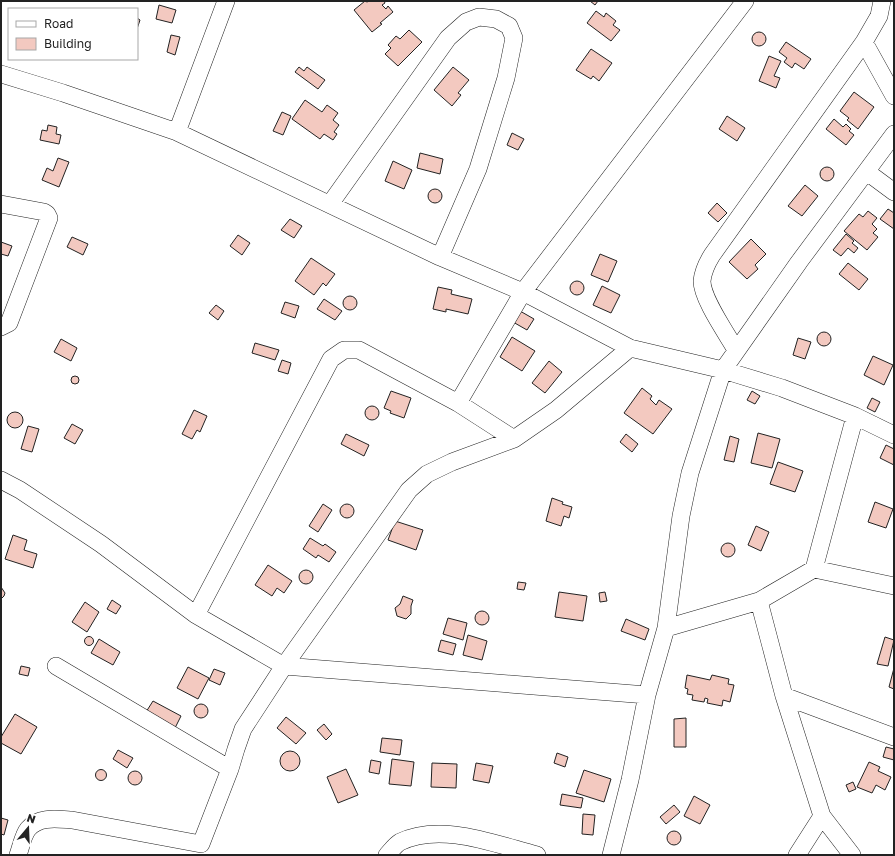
<svg xmlns="http://www.w3.org/2000/svg" width="895" height="856" font-family="'Golos Text',sans-serif">
<style>
.building{fill:#f3c9c0;stroke:#222}
.lines{fill:none;stroke-linecap:round;stroke-linejoin:round}
.minor-casing{stroke:#222;stroke-width:18}
.minor{stroke:#fff;stroke-width:17}
</style>
<rect width="100%" height="100%" fill="#fff"/>
<!-- building -->
<path class="building" d="M365 1 367 2 369 1H384L385 3 382 5 386 9 388 6 393 12 380 23 382 24 372 32 354 10Z
M590 1H598L595 5Z
M159 5 176 10 172 23 156 19Z
M596 11 604 17 606 13 616 21 613 25 620 30 611 41 587 23Z
M137 18 140 20 137 29Z
M409 30 422 42 398 66 385 54 391 48 388 45 396 36 400 39Z
M752 39a7 7 0 1 1 14 0a7 7 0 1 1-14 0Z
M171 35 180 37 175 55 167 52Z
M786 42 811 59 804 69 795 63 792 68 784 62 787 58 779 52Z
M591 49 612 63 599 81 593 76 591 79 576 70Z
M769 56 781 61 774 76 780 78 776 88 759 81Z
M299 67 304 71 307 67 325 80 318 89 295 72Z
M453 67 469 80 458 93 461 95 452 106 434 90Z
M854 92 874 107 858 129 847 120 849 118 840 111Z
M305 100 322 112 327 105 338 113 333 120 339 125 334 132 337 134 333 140 324 134 320 139 292 119Z
M282 112 291 116 283 135 273 131Z
M727 116 745 128 737 141 719 129Z
M834 119 843 127 846 124 851 129 849 131 854 135 846 145 826 129Z
M48 125 57 127 56 134 61 135 59 144 40 140 42 130 47 131Z
M512 133 524 139 518 150 507 145Z
M420 153 443 159 440 174 417 168Z
M58 158 69 162 59 187 42 180 47 168 53 171Z
M393 161 412 170 404 189 385 181Z
M820 174a7 7 0 1 1 14 0a7 7 0 1 1-14 0Z
M805 185 818 196 802 216 788 206Z
M428 196a7 7 0 1 1 14 0a7 7 0 1 1-14 0Z
M717 203 727 213 718 222 708 213Z
M888 209 894 213V229L880 219Z
M868 211 877 218 872 224 877 229 873 233 878 237 867 250 844 231 859 214 863 217Z
M290 219 302 226 294 238 281 230Z
M846 234 854 241 852 243 858 248 854 253 848 248 841 256 833 250Z
M238 235 250 243 242 255 230 246Z
M72 237 88 244 83 255 67 247Z
M751 239 766 254 755 265 758 269 747 279 729 262Z
M1 242 12 246 8 256 1 254Z
M600 254 617 261 608 282 591 275Z
M311 258 335 274 326 286 323 283 314 295 295 281Z
M848 263 868 279 859 290 839 274Z
M570 288a7 7 0 1 1 14 0a7 7 0 1 1-14 0Z
M602 286 620 295 611 313 593 305Z
M438 287 452 290 451 294 472 299 468 314 446 309V312L433 309Z
M343 303a7 7 0 1 1 14 0a7 7 0 1 1-14 0Z
M324 299 342 311 335 320 317 309Z
M285 302 299 306 295 318 281 313Z
M216 305 224 311 218 320 209 313Z
M520 311 534 319 527 330 513 322Z
M817 339a7 7 0 1 1 14 0a7 7 0 1 1-14 0Z
M512 337 535 351 522 371 500 357Z
M798 338 811 342 805 359 793 355Z
M61 339 77 348 71 361 54 352Z
M255 343 279 350 275 360 252 353Z
M873 356 893 365 884 385 864 375Z
M282 360 291 363 288 374 278 371Z
M549 361 562 372 545 393 532 383Z
M71 380a4 4 0 1 1 8 0a4 4 0 1 1-8 0Z
M642 388 652 396 650 399 656 405 659 400 672 409 653 434 624 413Z
M391 391 411 398 404 418 390 413 391 411 384 408Z
M752 391 760 396 755 404 747 400Z
M872 398 880 402 875 412 867 408Z
M365 413a7 7 0 1 1 14 0a7 7 0 1 1-14 0Z
M194 410 207 416 200 432 197 430 192 439 182 434Z
M7 420a8 8 0 1 1 16 0a8 8 0 1 1-16 0Z
M72 424 83 430 75 444 64 438Z
M28 426 39 429 32 452 21 449Z
M758 433 780 439 772 468 751 463Z
M346 434 369 445 364 456 341 444Z
M626 434 638 444 632 452 620 442Z
M730 436 739 439 734 462 724 460Z
M886 445 894 449V465L880 458Z
M778 462 803 471 795 492 770 484Z
M552 498 563 502 562 504 572 507 569 518 564 516 561 526 546 521Z
M875 502 893 509 886 528 868 522Z
M340 511a7 7 0 1 1 14 0a7 7 0 1 1-14 0Z
M323 504 332 510 318 532 309 526Z
M395 521 423 530 416 550 388 540Z
M756 526 769 532 761 551 748 545Z
M13 535 27 540 24 550 37 554 33 568 5 559Z
M310 538 323 546 325 544 336 552 329 562 318 555 316 558 303 549Z
M721 550a7 7 0 1 1 14 0a7 7 0 1 1-14 0Z
M268 565 292 581 284 593 277 588 272 596 255 585Z
M299 577a7 7 0 1 1 14 0a7 7 0 1 1-14 0Z
M518 582 526 583 524 590 517 589Z
M1 587 5 593 4 596 1 599Z
M559 592 587 596 583 621 555 617Z
M605 592 607 601 600 602 599 593Z
M403 596 413 600 411 606V614L406 619 397 616 395 608 400 604Z
M112 600 121 606 116 614 107 609Z
M85 602 99 612 87 632 72 622Z
M475 618a7 7 0 1 1 14 0a7 7 0 1 1-14 0Z
M448 618 467 623 463 640 443 634Z
M626 619 649 629 645 640 621 631Z
M468 635 487 641 482 660 463 655Z
M84.5 641a4.5 4.5 0 1 1 9 0a4.5 4.5 0 1 1-9 0Z
M885 637 894 640 888 666 877 664Z
M99 639 120 652 113 665 91 653Z
M441 640 456 644 453 655 438 651Z
M21 666 30 668 28 676 19 674Z
M188 667 209 678 198 699 177 688Z
M894 668V689L889 687Z
M214 669 225 673 220 685 209 680Z
M687 675 710 680 712 675 729 679 728 684 734 685 730 702 723 700 722 706 707 703 708 699 705 698 704 702 692 700 693 695 687 694 688 689 685 688Z
M153 701 181 716 175 728 146 712Z
M194 711a7 7 0 1 1 14 0a7 7 0 1 1-14 0Z
M15 714 37 727 21 754 1 743V737Z
M286 717 306 733 296 744 277 728Z
M686 718V747H674V719Z
M324 724 332 734 326 740 317 730Z
M382 738 402 740 400 755 380 752Z
M886 747 894 749V760L883 757Z
M118 750 133 758 127 768 113 759Z
M280 761a10 10 0 1 1 20 0a10 10 0 1 1-20 0Z
M557 753 568 757 565 767 554 763Z
M392 759 414 762 411 786 389 784Z
M371 760 381 762 379 774 369 772Z
M869 762 880 767 878 771 891 777 885 790 876 785 872 793 857 787Z
M432 763 457 764 456 788 431 787Z
M476 763 493 766 489 783 473 780Z
M346 769 358 795 338 803 327 777Z
M95.5 775a5.5 5.5 0 1 1 11 0a5.5 5.5 0 1 1-11 0Z
M584 770 611 779 604 802 576 793Z
M128 778a7 7 0 1 1 14 0a7 7 0 1 1-14 0Z
M853 782 856 789 849 792 846 785Z
M562 794 583 798 581 808 560 805Z
M694 796 710 805 700 824 684 816Z
M674 805 680 812 666 824 660 817Z
M583 814 595 815 593 835 582 834Z
M1 818 8 820 4 835 1 834Z
M667 838a7 7 0 1 1 14 0a7 7 0 1 1-14 0Z"/>
<g class="lines">
<!-- minor casing -->
<g class="minor-casing">
<path id="minor" d="M864 42 894 96
M1 74 63 93 177 132 440 257 523 292 630 348 723 370 782 388 855 416 894 435
M177 132 226 1
M867 172 894 192
M1 204 44 212 47 214 49 218 9 323 1 327
M330 204 448 38 466 22 479 17 496 19 509 26 514 38 506 78 478 169 440 257
M736 350C727 334 702 299 702 281 703 271 707 263 712 255L864 42 879 16 882 1
M458 403 523 292 745 1
M1 480 20 490 101 544 196 615 284 666 647 695
M814 569 894 586
M196 615 331 359 344 350H359L458 403 514 439
M666 628 759 601
M56 666 230 769
M784 696 894 737
M18 855C21 847 23 835 28 829 39 816 57 819 72 820L201 844 230 769 236 749 243 729 284 666 409 490 427 474 452 462 514 439 556 410 630 348
M387 855C391 851 395 845 400 842 441 822 495 844 537 855
M611 855 630 780 647 695 666 628 681 516 690 473 723 370 799 262 894 134
M797 855 822 816
M852 855 822 816 784 696 759 601 814 569 855 416"/>
</g>
<!-- minor -->
<use href="#minor" class="minor"/>
</g>
<!-- border -->
<rect width="895" height="856" fill="none" stroke="#222222" stroke-width="4"/>
<!-- legend -->
<rect x="8" y="8" width="130" height="52" fill="#ffffff" stroke="#a7a7a7"/>
<rect x="16" y="21" width="20" height="6" fill="#ffffff" stroke="#a7a7a7"/>
<text x="44" y="28" font-size="12" fill="#222222">Road</text>
<rect x="16" y="38" width="20" height="12" fill="#f3c9c0" stroke="#a7a7a7"/>
<text x="44" y="48" font-size="12" fill="#222222">Building</text>
<!-- north arrow -->
<g transform="translate(28 828) rotate(19)" stroke="#ffffff" stroke-width="3" paint-order="stroke">
<path d="M0-3L7 15L0 10L-7 15Z" fill="#222222"/>
<text y="-6" font-size="11" font-weight="bold" text-anchor="middle" fill="#222222">N</text>
</g>
</svg>
